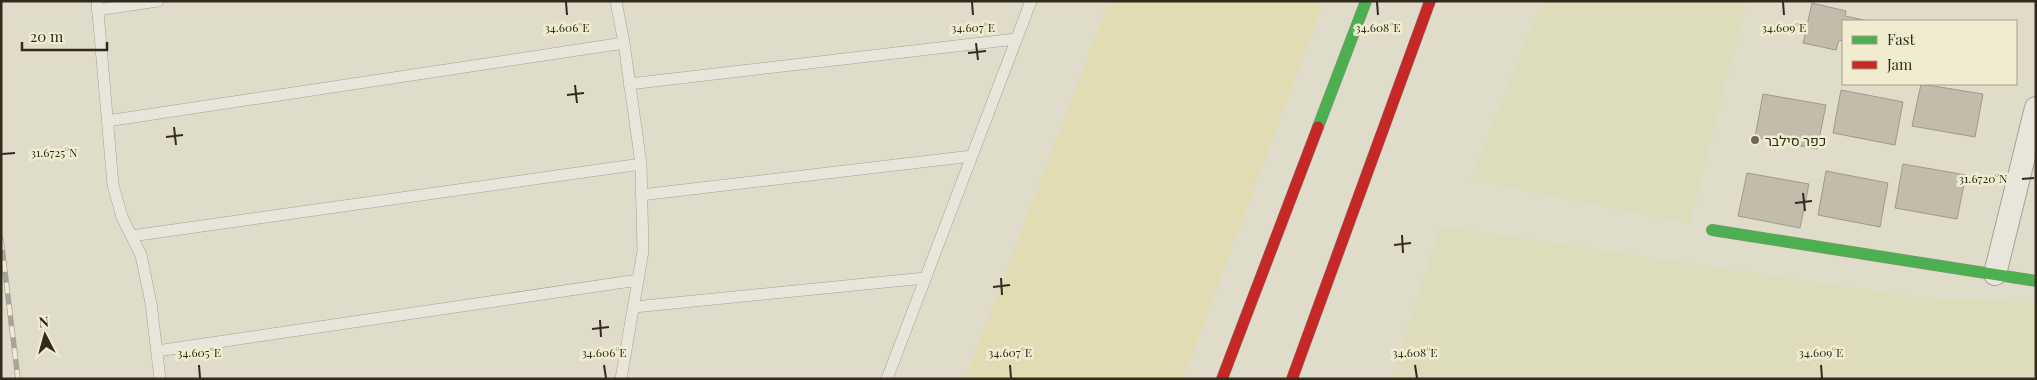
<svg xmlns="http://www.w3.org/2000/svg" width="2037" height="380" font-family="'Playfair Display',Heebo,serif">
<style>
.farmland{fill:#deddbb}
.sand{fill:#e1dcb3}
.building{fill:#c3bcab;stroke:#9e998a}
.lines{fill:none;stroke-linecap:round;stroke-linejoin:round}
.lane-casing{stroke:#a4a194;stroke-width:12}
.street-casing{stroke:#a4a194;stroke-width:24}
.fast-casing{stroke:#949083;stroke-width:12}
.jam-casing{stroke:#949083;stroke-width:12}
.lane{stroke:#e8e6db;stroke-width:11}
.street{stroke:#e8e6db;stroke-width:22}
.fast{stroke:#4caf50;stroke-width:11}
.jam{stroke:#c62828;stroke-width:11}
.rail-casing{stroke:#a7a59b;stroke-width:5.5}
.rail{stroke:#f1ecd0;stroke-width:4;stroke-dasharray:11;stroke-linecap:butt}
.ticks{fill:none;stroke:#312a1d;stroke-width:2}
.poi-dot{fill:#6e695a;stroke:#f1ecd0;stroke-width:2}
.labels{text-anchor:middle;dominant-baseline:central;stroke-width:5;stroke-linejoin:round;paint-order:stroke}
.poi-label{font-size:14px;fill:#312a1d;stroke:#f1ecd0;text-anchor:start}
.ticks-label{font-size:12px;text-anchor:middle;fill:#312a1d;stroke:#f1ecd0;stroke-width:5;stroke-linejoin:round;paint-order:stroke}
</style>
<rect width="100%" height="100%" fill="#dfddca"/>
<!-- farmland -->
<path class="farmland" d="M1542 1H1747L1690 224 1490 183H1469Z
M1440 226 1922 298 2036 302V379H1391Z"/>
<!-- sand -->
<path class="sand" d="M1109 1H1324L1183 379H965Z"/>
<!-- building -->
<path class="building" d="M1812 3 1846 11 1845 16 1868 21H1843V41L1839 40 1836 50 1803 43Z
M1921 84 1983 94 1975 137 1912 126Z
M1841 90 1903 102 1895 145 1833 133Z
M1763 94 1826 105 1817 149 1755 137Z
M1903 164 1966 175 1957 219 1895 208Z
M1826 171 1888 183 1880 227 1818 215Z
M1747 173 1809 184 1800 228 1738 216Z"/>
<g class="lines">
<!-- lane casing -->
<g class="lane-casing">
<path id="lane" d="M97 1 113 185 122 217 141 255 151 303 160 379
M616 1 624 43 641 164 643 251 621 379
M97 10 158 1
M629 84 1016 39
M107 121 624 43
M641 195 972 156
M131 236 641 164
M634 307 925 278
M157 351 638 280
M887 379 1031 1"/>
</g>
<!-- street casing -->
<g class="street-casing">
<path id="street" d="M1995 274 2036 108"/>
</g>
<!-- fast casing -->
<g class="fast-casing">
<path id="fast" d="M1318 127 1366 1
M1712 230 2036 281"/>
</g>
<!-- jam casing -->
<g class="jam-casing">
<path id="jam" d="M1222 379 1318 127
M1292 379 1430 1"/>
</g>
<!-- lane -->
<use href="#lane" class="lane"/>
<!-- street -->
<use href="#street" class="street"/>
<!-- fast -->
<use href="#fast" class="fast"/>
<!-- jam -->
<use href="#jam" class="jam"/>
<!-- rail casing -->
<g class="rail-casing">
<path id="rail" d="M1 239 18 379"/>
</g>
<!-- rail -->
<use href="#rail" class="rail"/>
</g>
<!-- ticks -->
<path class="ticks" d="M566 2 567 15M972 2 973 15M1377 2 1378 15M1783 2 1784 15M976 43 978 60M968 53 986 51M575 85 577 103M567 95 584 93M174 127 176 145M166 137 183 135M2 154 15 153M2022 179 2034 178M1803 193 1805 211M1795 203 1812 201M1402 235 1403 253M1394 245 1411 243M1001 278 1002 295M993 287 1010 285M600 320 601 337M592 329 609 327M199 365 200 378M604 365 606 378M1010 365 1011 378M1415 365 1417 378M1821 365 1822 378"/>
<!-- markers -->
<circle class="poi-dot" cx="1755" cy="140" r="5"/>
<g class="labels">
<!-- poi labels -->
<g class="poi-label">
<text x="1765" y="140">כפר סילבר</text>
</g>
</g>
<g class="ticks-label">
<text x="567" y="32">34.606°E</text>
<text x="973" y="32">34.607°E</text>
<text x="1378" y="32">34.608°E</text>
<text x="1784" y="32">34.609°E</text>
<text x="54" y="157">31.6725°N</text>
<text x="1983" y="183">31.6720°N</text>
<text x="199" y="357">34.605°E</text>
<text x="604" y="357">34.606°E</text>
<text x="1010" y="357">34.607°E</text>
<text x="1415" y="357">34.608°E</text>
<text x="1821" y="357">34.609°E</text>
</g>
<!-- border -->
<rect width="2037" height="380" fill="none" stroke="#312a1d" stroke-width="5"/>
<!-- legend -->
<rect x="1842" y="20" width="175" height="65" fill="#f1ecd0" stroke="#a49e88"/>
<rect x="1852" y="36" width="25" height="8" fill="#4caf50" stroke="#a49e88"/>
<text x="1887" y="45" font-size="15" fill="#312a1d">Fast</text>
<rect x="1852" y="61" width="25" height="8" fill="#c62828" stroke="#a49e88"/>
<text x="1887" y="70" font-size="15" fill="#312a1d">Jam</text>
<!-- north arrow -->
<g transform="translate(45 335) rotate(354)" stroke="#f1ecd0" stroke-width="4" paint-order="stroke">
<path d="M0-4L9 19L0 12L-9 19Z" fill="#312a1d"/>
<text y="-8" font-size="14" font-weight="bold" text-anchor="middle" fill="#312a1d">N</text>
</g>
<!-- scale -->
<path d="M22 42v8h85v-8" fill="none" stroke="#312a1d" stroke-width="2.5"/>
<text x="30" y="42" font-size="15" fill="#312a1d" stroke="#f1ecd0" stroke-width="4" paint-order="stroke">20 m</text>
</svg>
